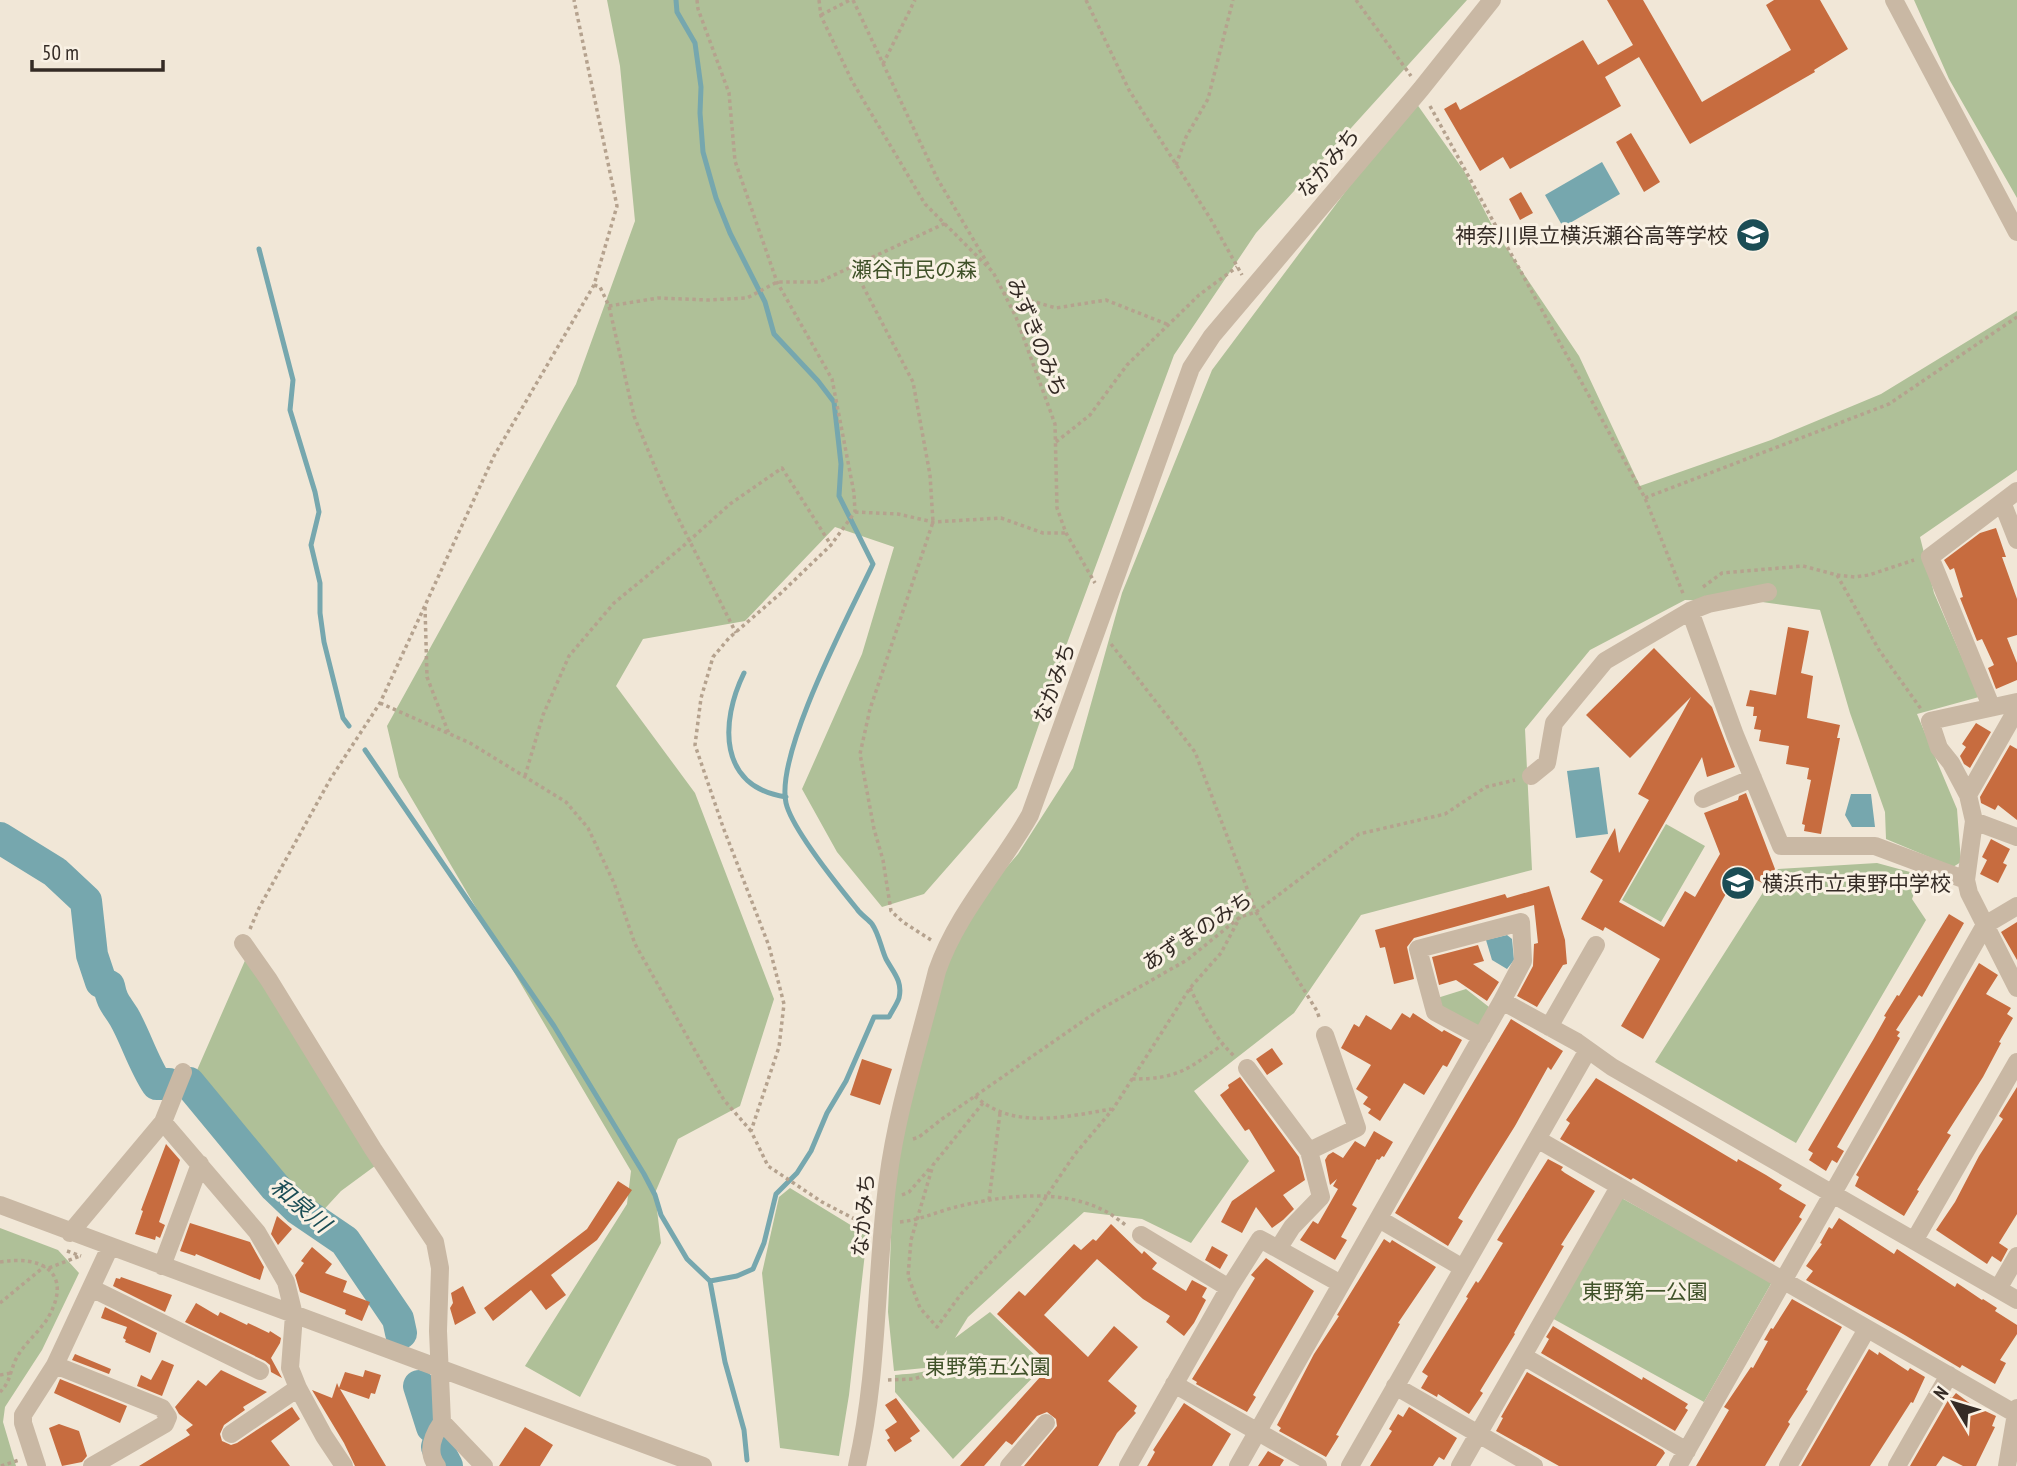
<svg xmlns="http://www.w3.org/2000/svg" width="2017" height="1466" font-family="'PT Sans Narrow','Noto Sans JP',sans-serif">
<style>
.green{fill:#afc098}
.water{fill:#76a7ae}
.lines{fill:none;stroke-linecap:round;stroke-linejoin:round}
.stream{stroke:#76a7ae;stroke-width:5}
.river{stroke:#76a7ae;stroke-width:32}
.building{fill:#c76c3f}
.path{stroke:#b5a28e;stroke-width:3.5;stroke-dasharray:3.5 3.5;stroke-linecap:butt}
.minor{stroke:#c9b8a4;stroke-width:18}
.labels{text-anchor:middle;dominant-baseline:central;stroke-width:6;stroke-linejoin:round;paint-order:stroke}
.street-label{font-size:21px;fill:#342b25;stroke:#f9f1e4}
.poi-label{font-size:21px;fill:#342b25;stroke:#f9f1e4;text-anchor:end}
.park-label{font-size:21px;fill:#405229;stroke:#f9f1e4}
.water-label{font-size:23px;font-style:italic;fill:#1b4d55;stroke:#f9f1e4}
</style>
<rect width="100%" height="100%" fill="#f1e7d7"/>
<!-- green -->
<path class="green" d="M607 0H1467L1256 233 1174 355 1066 646 1017 788 924 894 882 907 837 852 802 789 862 654 894 547 835 527 745 621 643 639 616 686 695 793 774 999 740 1106 678 1139 655 1193 661 1243 580 1397 525 1366 627 1204 631 1171 399 777 387 726 576 384 635 221 620 66Z
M1914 0H2017V198L1949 79Z
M1414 100 1464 171 1495 231 1579 356 1640 486 1771 440 1881 394 2017 311V470L1920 537 1934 593 1979 697 1917 714 1957 809 1961 862 1953 867 1886 839 1885 812 1850 713 1820 610 1762 602 1685 600 1590 650 1525 729 1532 870 1361 915 1294 1013 1194 1091 1249 1161 1191 1243 1142 1219 1084 1212 968 1317 955 1338 990 1312 1045 1365 953 1459 895 1392V1375C913 1373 945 1374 947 1350L935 1367 894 1371 888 1312 893 1186 906 1085 951 954 975 904 1018 854 1073 768 1122 593 1212 370Z
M1666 824 1705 846 1661 922 1622 900Z
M1877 863 1921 875 1912 899 1926 920 1796 1143 1655 1062 1778 869Z
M247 956 379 1163 341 1191 318 1216 289 1190 194 1077Z
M1466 989 1489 1007 1479 1026 1435 1005 1434 999Z
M790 1188 867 1235 849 1395 839 1456 780 1448 762 1273 779 1197Z
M1618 1196 1772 1282 1704 1402 1550 1317Z
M0 1228 58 1250 79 1273 42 1350 5 1407 3 1422 16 1466H0Z"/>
<!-- water -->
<path class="water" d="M1602 162 1620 194 1563 227 1545 195Z
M1599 767 1608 834 1576 838 1567 771Z
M1851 794H1871L1875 827H1852L1845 815Z
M1507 935 1512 939 1514 960 1507 969 1492 960 1486 940Z"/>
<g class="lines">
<!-- stream -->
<path class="stream" d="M676 0 677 12 695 43 701 87 700 113 703 152 716 198 730 233 765 302 774 334 818 381 834 402 841 464 839 496 873 564C850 613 775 753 786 803 792 829 839 887 857 909 861 915 868 919 872 924 879 934 881 948 886 959 893 972 903 981 899 998 897 1004 892 1011 889 1017H874L846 1081 827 1113 811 1151 797 1173 776 1194 764 1243 753 1269 737 1276 710 1281
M259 249 293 380 290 410 315 492 319 512 311 545 320 583V613L324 642 343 718 349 726
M744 673C720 722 718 787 786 797
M365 750 554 1026 644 1174 655 1195 661 1215 687 1259 710 1281 725 1362 744 1430 747 1460"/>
<!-- river -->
<path class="river" d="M0 838 55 872 86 901 92 955 101 982 109 986C112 1002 116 1004 124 1017 136 1038 143 1063 157 1084H169
M189 1083 275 1187 298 1209 345 1241 398 1319 401 1333
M419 1386 432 1427
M439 1440 437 1447 447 1466"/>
</g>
<!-- building -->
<path class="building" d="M1607 0H1643L1702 102 1791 50 1766 5 1774 0H1820L1848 49 1814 70 1815 72 1690 144 1639 57 1605 77 1621 106 1510 169 1503 157 1480 171 1444 109 1456 102 1460 110 1583 40 1598 65 1633 45Z
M1631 133 1660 182 1644 192 1616 142Z
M1521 192 1533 213 1520 220 1509 199Z
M1996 528 2006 557H2002L2017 599V635L2007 638 2017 663V680L1996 689 1988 668 1994 665 1982 639 1977 641 1960 598 1963 597 1954 568 1950 570 1944 560 1980 533Z
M1788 627 1809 631 1801 673 1813 676 1807 718 1840 725 1837 738H1840L1821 834 1804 831 1805 825 1802 824 1811 780 1807 779 1809 768 1786 764 1789 746 1759 741 1761 730 1754 729 1757 716H1753L1754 707 1746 706 1750 690 1776 695Z
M1654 648 1712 707 1735 767 1707 777 1702 757 1619 902 1664 927 1685 891 1695 897 1720 854 1704 813 1738 800 1739 796 1746 793 1775 869 1766 885 1739 871 1643 1039 1621 1026 1660 959 1605 927 1603 931 1581 919 1603 880 1590 872 1615 828 1619 853 1649 800 1638 794 1691 697 1630 758 1586 715Z
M1976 723 1991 732 1970 768 1964 764 1960 756 1966 747 1962 744Z
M2010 745 2017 749V820L1998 805 1995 810 1981 803 1980 797Z
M1991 839 2010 849 2003 863 2007 865 1998 883 1980 874 1987 860 1982 857Z
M1549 886 1565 940 1567 964 1563 965 1537 1007 1517 996 1533 966 1534 944 1538 943 1534 905 1414 938 1407 947 1414 979 1394 984 1385 947 1380 948 1375 930 1505 894 1507 898Z
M1949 914 1964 923 1922 997 1919 995 1896 1030 1900 1032 1897 1036 1900 1038 1837 1147 1844 1151 1837 1163 1832 1160 1826 1171 1809 1160 1813 1153 1808 1150 1873 1040 1886 1017 1884 1016 1897 995 1899 996Z
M2017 922V960L2001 932Z
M1478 945 1484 961 1473 964 1499 982 1487 1001 1456 980 1439 985 1432 957Z
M1979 963 1998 975 1986 994 2011 1008 2007 1014 2013 1018 1999 1042 2001 1043 1983 1077 1947 1133 1951 1135 1917 1190 1919 1191 1904 1216 1855 1186 1859 1177 1856 1175Z
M1402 1013 1410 1018 1413 1013 1442 1032 1444 1030 1462 1040 1447 1067 1443 1065 1424 1095 1404 1083 1380 1121 1368 1113 1371 1109 1363 1104 1368 1097 1356 1089 1371 1065 1341 1048 1354 1024 1359 1027 1366 1015 1391 1030Z
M1511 1019 1563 1051 1551 1070 1548 1067 1515 1126 1478 1185 1458 1218 1463 1221 1448 1246 1395 1213Z
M1272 1048 1283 1064 1267 1075 1256 1059Z
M862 1059 892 1069 880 1105 850 1095Z
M1240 1077 1299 1157 1305 1180 1283 1195 1294 1209 1283 1220 1272 1228 1256 1207 1242 1233 1221 1222 1232 1201 1275 1171 1249 1129 1245 1131 1220 1095 1229 1088 1228 1085Z
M1596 1078 1737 1162 1738 1159 1766 1175 1782 1185 1779 1189 1806 1205 1799 1217 1802 1219 1774 1262 1633 1178 1631 1180 1560 1139 1570 1123 1566 1120Z
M2017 1087V1214L1999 1243 2008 1249 2001 1262 1992 1256 1987 1264 1936 1230 1955 1202 1979 1156 2003 1119 1999 1116Z
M1374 1131 1393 1142 1384 1157 1382 1156 1379 1160 1377 1159 1352 1205 1357 1208 1341 1237 1347 1240 1335 1260 1300 1240 1313 1221 1318 1224 1338 1189 1333 1186 1337 1179 1330 1185 1325 1160 1328 1155 1333 1152 1343 1158 1355 1141 1365 1147Z
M166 1144 180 1160 159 1222 165 1225 160 1238 156 1236 155 1240 135 1234 143 1211 141 1210Z
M1548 1159 1563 1167 1561 1170 1565 1173 1595 1191 1561 1245 1564 1246 1531 1303 1514 1333 1515 1334 1480 1391 1483 1393 1469 1414 1438 1394 1437 1397 1421 1388 1428 1376 1422 1372 1468 1298 1466 1297 1476 1281 1478 1283 1481 1279 1503 1243 1497 1240Z
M618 1181 632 1190 597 1240 551 1275 566 1295 546 1310 531 1290 493 1321 484 1308 587 1229Z
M277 1216 292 1229 278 1245 271 1234Z
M1839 1218 1894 1254 1897 1249 1955 1287 1957 1283 1982 1300 1983 1299 1997 1308 1995 1311 2017 1325V1334L2000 1360 2006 1363 1995 1384 1962 1365 1960 1368 1903 1334 1806 1280 1813 1271 1806 1266 1822 1244 1820 1243 1829 1227 1832 1229Z
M190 1223 250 1242 264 1267 260 1280 196 1254 195 1256 180 1251Z
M1111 1224 1142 1254 1144 1251 1157 1263 1152 1269 1186 1291 1192 1280 1207 1288 1202 1297 1206 1300 1194 1323 1184 1336 1166 1322 1170 1316 1143 1299 1097 1259 1044 1315 1088 1357 1114 1326 1138 1347 1108 1381 1137 1406 1134 1411 1136 1413 1117 1433 1098 1466H1024L1057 1426 1056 1419 1047 1412 1037 1416 1012 1445 1006 1441 984 1466H960L1051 1365 997 1314 1019 1291 1025 1296 1074 1244 1081 1250 1093 1239 1096 1241Z
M1384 1239 1390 1243 1392 1240 1436 1267 1398 1323 1400 1324 1336 1435 1339 1436 1326 1457 1279 1431 1281 1428 1277 1425 1314 1354 1339 1316 1337 1315Z
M1212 1246 1228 1255 1220 1269 1205 1260Z
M312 1247 332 1264 325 1273 347 1281 343 1292 370 1302 362 1321 345 1314 346 1310 300 1292 295 1275 304 1263 301 1261Z
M1266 1258 1314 1291 1253 1395 1256 1397 1247 1412 1196 1384 1197 1382 1192 1379 1255 1278 1251 1275Z
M121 1277 172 1295 165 1312 113 1286 116 1278 120 1279Z
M463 1286 476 1313 455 1325 450 1308 453 1303 451 1293Z
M1792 1299 1842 1327 1806 1390 1808 1391 1788 1422 1790 1424 1765 1466H1696L1729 1410 1724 1407 1751 1367 1753 1368 1768 1341 1764 1340 1771 1328 1773 1329Z
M196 1303 218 1316 220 1312 243 1323 247 1325 248 1323 269 1333 270 1331 281 1338 280 1343 271 1358 282 1378 271 1372 270 1365 265 1361 185 1322Z
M105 1307 157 1333 150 1353 125 1342 126 1340 123 1338 127 1327 101 1318Z
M1553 1326 1642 1380 1643 1377 1688 1404 1685 1408 1688 1410 1675 1431 1541 1353 1549 1339 1546 1337Z
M1869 1349 1878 1355 1879 1352 1908 1371 1910 1368 1925 1377 1913 1403 1911 1402 1870 1466H1801Z
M75 1354 111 1369 109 1374 72 1360Z
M162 1360 174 1365 162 1396 137 1386 141 1375 151 1380Z
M221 1370 267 1392 243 1407 245 1410 224 1425 220 1434 222 1441 231 1445 237 1443 292 1407 300 1419 271 1441 290 1466H139L190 1435 186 1430 193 1425 179 1414 175 1407 198 1380 206 1386Z
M365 1370 381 1375 375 1394 371 1393 369 1399 340 1389 386 1466H355L344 1443 312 1390 332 1398 337 1383 339 1388 345 1372 363 1377Z
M1527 1372 1663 1450 1665 1453 1656 1466H1559L1496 1431 1503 1418 1501 1417Z
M60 1379 127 1406 120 1423 54 1393Z
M1956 1393 1972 1405 1996 1416 1992 1426 1995 1427 1976 1466H1963L1943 1456 1936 1466H1910L1950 1397 1952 1398Z
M896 1398 920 1431 910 1438 912 1441 895 1452 887 1440 890 1438 885 1430 897 1422 885 1405Z
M1184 1403 1231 1434 1212 1466H1147L1155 1452 1153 1450Z
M1409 1407 1457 1438 1444 1460 1439 1457 1433 1466H1370L1392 1431 1389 1429 1398 1414 1403 1417Z
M59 1424 79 1431 87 1456 82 1462 62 1466 49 1428Z
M525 1427 553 1445 540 1466H499Z
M1268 1451 1284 1460 1280 1466H1258Z"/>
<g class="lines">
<!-- path -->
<path class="path" d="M697 0 698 9 729 93 735 161 777 282 832 379 854 493 855 512 831 545 781 593 729 638 713 657 701 698 695 745 723 827 769 946 784 1004 779 1047 751 1131 768 1166 822 1202 866 1225
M819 0 821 16 852 81 925 204 993 272 1016 317 1055 424 1057 508 1066 533 1095 583
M853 0 937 178 989 266
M1086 0 1129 90 1210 218 1242 275
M1356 0 1411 76
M821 15 850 0
M883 64 915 0
M1430 106 1645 498 1684 596
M1176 165 1186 137 1208 99 1233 0
M853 267 913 382 930 475 933 522 870 709 860 754 874 829 883 860 891 911 903 922 931 940
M594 285 600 287 609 306 634 416 666 494 736 633
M1003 293 1056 308 1106 300 1169 325
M609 306 658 298 708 300 747 298 777 282H819L946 223
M1056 442 1090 415 1127 365 1199 295 1237 267
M1645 498 1889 404 2017 317
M855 512 898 514 933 522 1001 518 1043 533H1066
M1837 575 1879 650 1921 709
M1703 587 1722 573 1803 566 1837 575 1855 577 1869 575 1914 560
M425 607 427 677 449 734
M1111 644 1195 752 1256 912 1317 1011 1320 1020
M380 703 470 743 566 802 588 828 614 883 635 944 706 1070 724 1100 751 1131
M525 776 543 715 569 656 614 603 681 548 730 504 782 468 831 545
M250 929 259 908 331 778 380 703 494 456 594 285 617 206 574 0
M1190 988C1202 1013 1214 1037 1234 1056
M1132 1079C1177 1079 1187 1070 1222 1045
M975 1096C1012 1130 1066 1117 1111 1109
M983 1103 933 1165 911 1240 908 1276 920 1308 937 1327 961 1294 1031 1219 1075 1154 1113 1109 1190 988 1221 953 1240 917
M913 1139 919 1137 942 1119 1099 1010 1187 960 1240 917 1256 912 1359 834 1445 814 1486 787 1515 780
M902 1195 909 1192 931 1167
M989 1200 1000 1113
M900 1222C919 1220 934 1213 952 1208 999 1196 1059 1187 1105 1211 1113 1215 1120 1221 1127 1226
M67 1251 81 1256
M0 1262C41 1255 73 1272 49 1316 40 1332 24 1343 16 1359 10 1371 10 1383 0 1392
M49 1268 80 1256
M0 1303 45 1266
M0 1375 11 1373
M888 1380 914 1379 950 1367
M1 1466 19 1460"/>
<!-- minor -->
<path class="minor" d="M1894 0 2017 232
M2002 502 2017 540
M1690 611 1735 735 1781 846H1875L1966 880
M2017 702 1930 721 1939 748 1951 763 1968 795 1974 821 1966 880 1969 893 2017 988
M1991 706 1930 557 2017 491
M1531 776 1547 763 1554 723 1605 661 1690 611 1708 604 1768 592
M1968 795 2017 709
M1703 799 1753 778
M1974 821 2017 837
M243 943 269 980 373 1149 435 1242 440 1268 438 1331 442 1422 484 1466
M1502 1001 1577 1042 1612 1067 2017 1300
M1549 1027 1596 945
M1247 1068 1309 1151 1321 1197 1292 1227 1278 1249
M163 1122 257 1232 286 1282 294 1315 290 1368 298 1388 324 1436 344 1466
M1537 1139 2016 1414
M1309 1151 1357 1128 1325 1035
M0 1205 703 1466
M1379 1219 1463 1268
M70 1233 163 1122 183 1072
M1141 1235 1229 1288
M1914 1241 2017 1062
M162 1266 200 1164
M91 1288 260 1371
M1998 1289 2017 1256
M1523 1356 1687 1451
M55 1365 162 1408 168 1417 165 1424 92 1466
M1174 1384 1318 1466
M1395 1386 1534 1466
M231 1434 298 1388
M37 1466 23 1423V1415L55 1365 110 1247
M437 1466C426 1452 433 1435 442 1422
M857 1466C879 1371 875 1275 888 1179 897 1109 920 1040 937 971 957 913 1000 868 1030 815L1191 368 1212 336 1421 89 1492 0
M1009 1466 1046 1423
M1128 1466 1229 1288 1260 1239 1341 1284
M1238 1466 1502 1001 1523 961 1521 922 1418 949 1435 1012 1482 1037
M1350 1466 1588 1050
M1460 1466 1619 1187
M1678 1466 1985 925 2017 906
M1788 1466 1867 1329
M1897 1466 1949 1375
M2007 1466 2017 1408"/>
</g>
<!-- icons -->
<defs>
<g id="school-disc" transform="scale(1.75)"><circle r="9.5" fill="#1b4d55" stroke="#f9f1e4"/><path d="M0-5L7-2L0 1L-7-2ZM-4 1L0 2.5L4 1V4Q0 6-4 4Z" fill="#fff"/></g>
</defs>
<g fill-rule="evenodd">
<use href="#school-disc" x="1753" y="235"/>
<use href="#school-disc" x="1738" y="883"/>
</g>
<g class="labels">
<!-- street labels -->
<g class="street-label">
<text transform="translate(1328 163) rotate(-50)">なかみち</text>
<text transform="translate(1037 337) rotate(68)">みずきのみち</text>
<text transform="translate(1054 683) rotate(-70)">なかみち</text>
<text transform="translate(1197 931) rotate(-33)">あずまのみち</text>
<text transform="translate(863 1215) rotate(-85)">なかみち</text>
</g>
<!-- poi labels -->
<g class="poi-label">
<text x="1728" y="235">神奈川県立横浜瀬谷高等学校</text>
<text x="1762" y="883" text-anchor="start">横浜市立東野中学校</text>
</g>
<!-- park labels -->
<g class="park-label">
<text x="914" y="269">瀬谷市民の森</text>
<text x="1645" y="1291">東野第一公園</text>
<text x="988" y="1366">東野第五公園</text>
</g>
<!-- water labels -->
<g class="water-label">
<text transform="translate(301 1205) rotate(40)">和泉川</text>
</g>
</g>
<!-- north arrow -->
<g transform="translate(1954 1403) rotate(308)" stroke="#f9f1e4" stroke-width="5" paint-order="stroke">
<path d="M0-5L12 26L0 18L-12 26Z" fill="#342b25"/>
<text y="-10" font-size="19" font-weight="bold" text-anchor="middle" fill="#342b25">N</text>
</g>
<!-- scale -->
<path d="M32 60v10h131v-10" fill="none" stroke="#342b25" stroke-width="3.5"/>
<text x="42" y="60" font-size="21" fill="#342b25" stroke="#f9f1e4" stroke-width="5" paint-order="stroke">50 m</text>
</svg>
